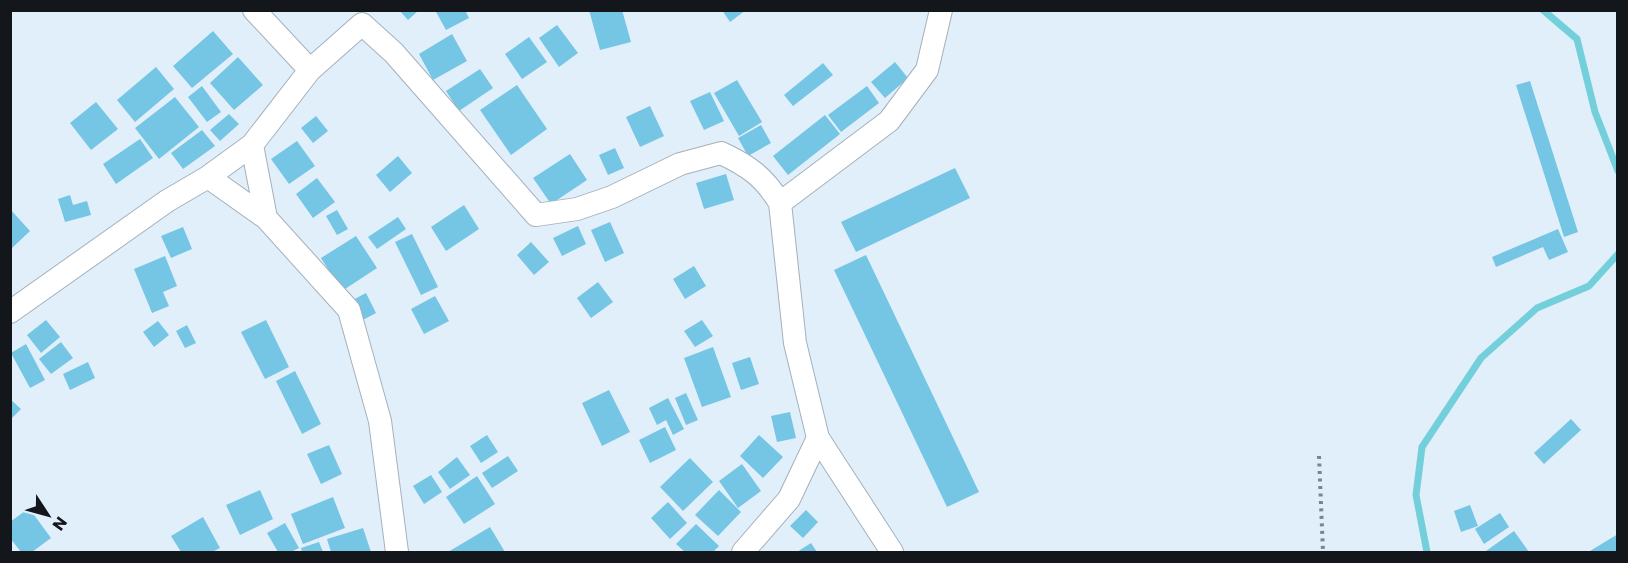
<svg xmlns="http://www.w3.org/2000/svg" width="1628" height="563" font-family="Poppins,sans-serif">
<style>
.lines{fill:none;stroke-linecap:round;stroke-linejoin:round}
.stream{stroke:#73d0db;stroke-width:7}
.building{fill:#75c5e4}
.street-casing{stroke:#a4b1bc;stroke-width:24}
.path{stroke:#7c858d;stroke-width:4;stroke-dasharray:3 4.5;stroke-linecap:butt}
.street{stroke:#fff;stroke-width:22}
</style>
<rect width="100%" height="100%" fill="#e1effa"/>
<g class="lines">
<!-- stream -->
<path class="stream" d="M1543 10 1577 39 1595 112 1618 171
M1427 552 1416 495 1422 447 1481 358 1537 308 1589 286 1618 254"/>
</g>
<!-- building -->
<path class="building" d="M399 10H419L408 20Z
M435 10H465L469 18 446 30Z
M589 10H622L631 42 600 50Z
M722 10H746L730 22Z
M557 25 578 53 559 67 539 38Z
M213 31 233 54 192 88 173 66Z
M452 34 467 61 433 80 419 54Z
M529 37 547 62 522 79 505 54Z
M238 57 263 85 234 110 210 83Z
M895 62 908 78 885 98 871 82Z
M823 63 833 75 793 106 784 95Z
M156 67 174 89 135 122 117 100Z
M480 69 493 88 459 111 446 91Z
M737 80 762 122 739 136 714 93Z
M1530 81 1578 232 1564 237 1516 85Z
M517 85 547 129 511 155 480 110Z
M202 86 221 112 207 122 188 97Z
M867 86 879 103 841 132 828 115Z
M710 92 724 121 704 130 690 101Z
M175 97 199 127 159 159 135 128Z
M96 102 118 129 91 150 70 123Z
M650 106 664 136 640 147 626 117Z
M229 114 239 124 220 141 210 130Z
M825 115 840 134 788 175 773 156Z
M316 116 328 131 313 143 301 128Z
M761 125 771 143 748 156 738 138Z
M202 130 215 146 183 169 171 153Z
M140 139 153 158 116 184 103 164Z
M297 141 315 166 289 184 271 159Z
M615 148 624 168 608 175 599 155Z
M570 154 587 180 551 204 533 178Z
M398 156 412 173 390 192 376 175Z
M955 168 970 198 856 252 841 222Z
M726 174 734 200 704 209 696 183Z
M317 178 335 202 313 218 296 194Z
M70 195 73 205 87 201 91 215 65 222 58 199Z
M464 205 479 229 446 251 431 227Z
M10 209 30 231 12 248 10 247Z
M337 210 348 229 337 235 326 216Z
M398 217 406 229 377 249 368 237Z
M610 222 624 253 605 262 591 230Z
M578 226 586 244 562 256 553 238Z
M183 227 192 249 171 258 161 236Z
M1558 229 1568 252 1549 260 1543 247 1496 267 1492 257Z
M412 234 438 287 421 295 395 242Z
M356 236 377 268 342 291 321 258Z
M531 242 549 262 534 275 517 255Z
M866 255 979 492 947 507 834 270Z
M165 256 177 286 163 292 169 306 152 313 134 269Z
M694 266 706 286 685 299 673 279Z
M598 282 613 302 591 318 577 298Z
M366 293 376 313 359 322 349 302Z
M435 296 449 321 424 334 411 309Z
M46 320 60 337 41 353 27 335Z
M266 320 289 367 265 379 241 332Z
M702 320 713 336 695 347 684 331Z
M158 321 169 335 154 347 143 332Z
M187 325 196 343 185 348 176 331Z
M61 342 73 358 51 374 39 359Z
M26 344 45 380 30 388 11 353Z
M713 347 731 397 702 407 684 358Z
M750 357 759 384 741 390 732 363Z
M88 362 95 378 70 390 63 374Z
M295 371 321 424 302 434 276 381Z
M609 390 630 432 602 446 582 403Z
M686 393 698 420 686 425 675 398Z
M668 398 684 429 673 435 666 420 657 425 649 408Z
M10 399 21 409 10 420Z
M790 412 796 438 777 442 771 416Z
M1571 419 1581 430 1544 464 1534 453Z
M665 427 676 450 650 463 639 440Z
M487 435 498 452 481 463 470 446Z
M759 435 783 457 763 478 740 456Z
M329 445 342 474 321 484 307 454Z
M508 456 518 471 492 488 482 473Z
M457 457 470 475 450 489 438 472Z
M690 458 713 482 683 511 660 487Z
M742 464 761 491 738 508 719 481Z
M431 475 442 492 424 504 413 486Z
M477 476 495 504 464 524 446 497Z
M260 490 273 519 240 535 226 505Z
M719 490 741 512 718 536 695 515Z
M333 497 345 528 303 544 291 514Z
M668 502 687 523 670 539 651 518Z
M1470 505 1478 526 1461 532 1454 511Z
M29 508 51 538 32 552H21L10 538V522Z
M806 510 818 522 803 538 790 526Z
M1500 513 1509 527 1484 544 1475 529Z
M203 517 220 548 212 552H181L171 536Z
M285 523 299 548 291 552H278L267 533Z
M696 524 719 546 713 552H685L676 544Z
M490 527 505 552H448Z
M363 528 371 552H331L327 539Z
M1514 531 1529 552H1487L1486 551Z
M1618 534V552H1591L1590 551Z
M319 542 323 552H302L301 548Z
M811 543 817 552H797Z"/>
<g class="lines">
<!-- street casing -->
<g class="street-casing">
<path id="street" d="M254 10 310 70
M252 145 266 218
M208 177 252 145 310 70 362 24 394 53 536 215 577 209 612 197 680 164 721 153C749 166 764 177 780 203
M10 312 167 201 208 177 266 218 349 310 380 421 397 552
M818 438 892 552
M743 552 789 499 818 438 795 343 780 203 889 121 927 70 941 10"/>
</g>
<!-- path -->
<path class="path" d="M1319 456 1323 552"/>
<!-- street -->
<use href="#street" class="street"/>
</g>
<!-- border -->
<rect width="1628" height="563" fill="none" stroke="#13171b" stroke-width="24"/>
<!-- north arrow -->
<g transform="translate(48 515) rotate(126)" stroke="#e1effa" stroke-width="4.5" paint-order="stroke">
<path d="M0-4.5L10 22L0 15L-10 22Z" fill="#13171b"/>
<text y="-9" font-size="16" font-weight="bold" text-anchor="middle" fill="#13171b">N</text>
</g>
</svg>
